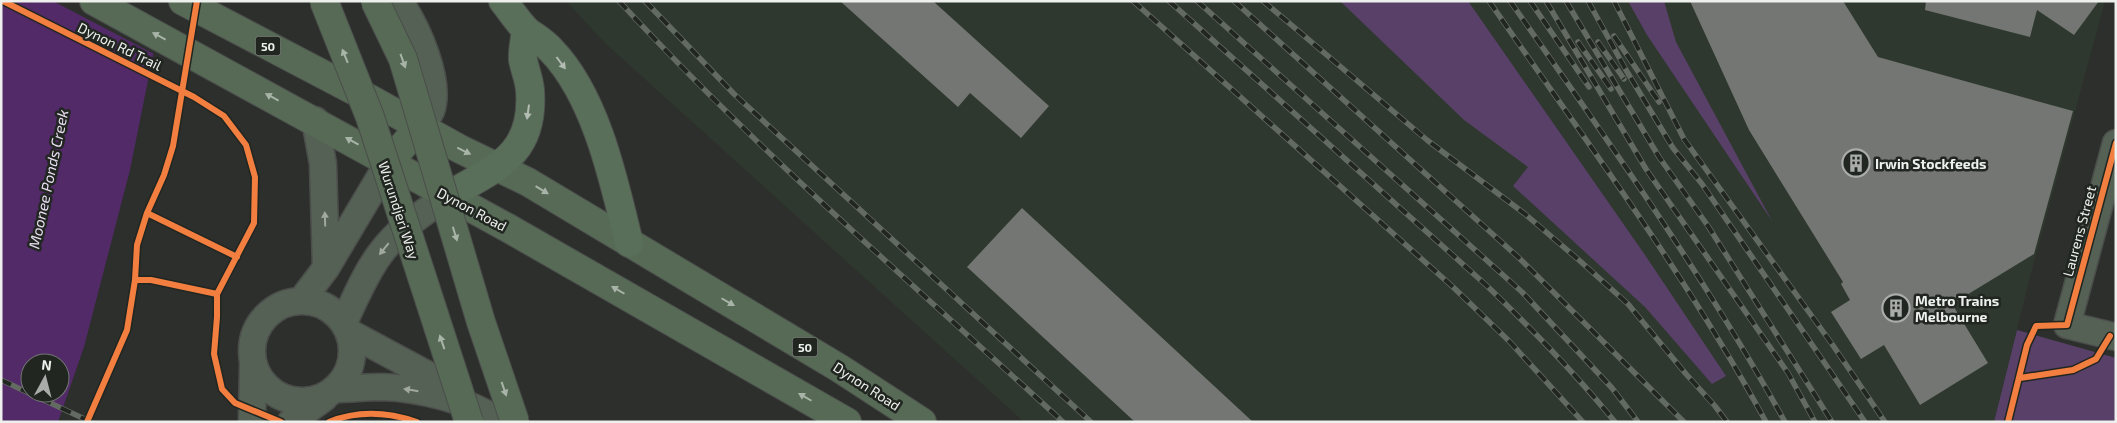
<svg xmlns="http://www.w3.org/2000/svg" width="2117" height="423" font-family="'Exo 2',sans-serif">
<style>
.built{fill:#2f382e}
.green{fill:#584068}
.water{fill:#512a67;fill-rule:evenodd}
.pier{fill:#2c2f2b}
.building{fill:#737672}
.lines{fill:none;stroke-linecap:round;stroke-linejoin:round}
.minor-casing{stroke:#4b4d4b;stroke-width:29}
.primary-casing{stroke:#4b4d4b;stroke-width:30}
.motorway-casing{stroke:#4b4d4b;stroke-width:30}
.minor{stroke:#546154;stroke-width:26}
.primary{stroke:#566a56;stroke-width:28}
.motorway{stroke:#5a6f5a;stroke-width:28}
.rail-casing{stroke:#636a62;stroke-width:5.5}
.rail{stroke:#212621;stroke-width:4;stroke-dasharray:11;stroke-linecap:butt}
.primary-bridge-casing{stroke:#4b4d4b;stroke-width:30;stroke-linecap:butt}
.primary-bridge{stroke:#566a56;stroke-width:28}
.cycleway-casing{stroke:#212621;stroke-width:9}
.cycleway{stroke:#f27e40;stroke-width:6}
.oneway{fill:#a9b4a9}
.oneway2{fill:#b2bcb2}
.oneway3{fill:#a0a8a0}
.labels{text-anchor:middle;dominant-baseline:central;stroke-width:5;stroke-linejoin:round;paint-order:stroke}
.shield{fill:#212621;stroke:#b0b3b0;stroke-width:1}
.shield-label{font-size:12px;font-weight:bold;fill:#edf0ed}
.street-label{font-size:14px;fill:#edf0ed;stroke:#212621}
.poi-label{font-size:14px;font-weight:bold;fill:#edf0ed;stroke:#212621;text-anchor:start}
.water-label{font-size:15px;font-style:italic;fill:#e9def1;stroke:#212621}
</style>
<rect width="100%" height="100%" fill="#2c2f2b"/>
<!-- built -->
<path class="built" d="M566 1H2105L2030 277 1994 422H1024L605 43Z"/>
<!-- green -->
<path class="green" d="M1340 1H1468L1645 255 1726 376 1712 384 1645 307 1513 186 1528 167 1464 120Z
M1628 1H1664L1676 42 1772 221 1647 35Z
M2017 330 2116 358V422H1994Z"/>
<!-- water -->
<path class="water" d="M1 1H164L130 170 84 347 58 422H1ZM30 363H60V393H30Z"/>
<!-- pier -->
<path class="pier" d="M53 1H167L156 55Z"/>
<!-- building -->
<path class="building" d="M840 1H933L1049 106 1021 138 970 93 958 107Z
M1690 1H1843L1878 57 2073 111 2034 254 1952 304 1988 363 1920 405 1884 345 1861 359 1831 312 1850 300 1841 284 1843 282 1749 130Z
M1926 1H2099L2074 35 2037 10 2030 37 1925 10Z
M1022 208 1253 422H1135L967 267Z"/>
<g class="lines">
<!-- minor casing -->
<g class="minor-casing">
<path id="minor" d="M399 1C416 25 442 81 431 111 428 117 424 122 420 126
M315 120 323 164 326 268
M2116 143 2067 325 2116 337
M252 351a50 50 0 1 1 100 0a50 50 0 1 1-100 0Z
M301 301 326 268 389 162
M344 322C355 299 365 274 380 254 398 229 423 213 447 196
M350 333 456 390
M336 389C351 389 367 387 382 387 418 388 470 400 499 422
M252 422 253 365
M291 422 324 398"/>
</g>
<!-- primary casing -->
<g class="primary-casing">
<path id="primary" d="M94 1 508 228 847 422
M183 1 372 100 460 149 528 182 839 368 922 422
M389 162 420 126"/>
</g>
<!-- motorway casing -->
<g class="motorway-casing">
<path id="motorway" d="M503 1C511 11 518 22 527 31 535 37 544 42 551 50 596 96 614 181 629 243
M447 196C495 168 535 156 530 90 529 79 525 70 523 60 522 51 525 39 526 30"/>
</g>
<!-- minor -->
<use href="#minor" class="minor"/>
<!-- primary -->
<use href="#primary" class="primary"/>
<!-- motorway -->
<use href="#motorway" class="motorway"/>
<!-- rail casing -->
<g class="rail-casing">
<path id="rail" d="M619 1C757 151 913 284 1063 422
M645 1 734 94 1091 422
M1133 1 1453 287 1509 341 1583 422
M1169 1 1486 285C1532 329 1575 373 1615 422
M1197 1 1522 292 1612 388 1638 422
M1234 1 1518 257 1684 422
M1263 1 1427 140 1525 214 1580 261 1628 304 1686 374 1715 406 1727 422
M1489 1C1584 139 1686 274 1766 422
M1510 1C1606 138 1704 275 1785 422
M1530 1 1589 87
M1546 1 1646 169 1788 373 1815 422
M1566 1 1659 157 1708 226 1832 422
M1588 1 1626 70 1673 148 1702 184 1865 422
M1614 1 1684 139 1832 344 1885 422
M1614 36 1659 102
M1578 42 1611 89
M1598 42 1624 79
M1 380 91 422"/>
</g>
<!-- rail -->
<use href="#rail" class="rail"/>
<!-- primary-bridge casing -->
<g class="primary-bridge-casing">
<path id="primary-bridge" d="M324 1 370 117 469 422
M375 1 403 59 481 322 515 422"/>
</g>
<!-- primary-bridge -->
<use href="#primary-bridge" class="primary-bridge"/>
<!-- cycleway casing -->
<g class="cycleway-casing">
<path id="cycleway" d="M3 1 194 97 224 116 246 145 255 177 254 223 217 294V317L214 354 222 389 235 403 281 422
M147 213 237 257
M135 280H151L217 294
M2020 378 2073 370 2096 359 2110 336
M87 422 127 330 135 280 137 245 147 213 164 175 173 146 197 1
M329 422C358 410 388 412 417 422
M2008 422 2027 345 2036 326 2067 325 2116 143"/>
</g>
<!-- cycleway -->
<use href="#cycleway" class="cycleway"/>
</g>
<!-- one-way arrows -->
<defs><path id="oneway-solid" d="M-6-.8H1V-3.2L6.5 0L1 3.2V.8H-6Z" transform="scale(1.25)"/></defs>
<g class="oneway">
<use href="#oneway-solid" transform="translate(159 36) rotate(-152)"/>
<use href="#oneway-solid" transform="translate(345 56) rotate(-112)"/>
<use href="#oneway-solid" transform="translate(403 61) rotate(70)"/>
<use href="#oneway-solid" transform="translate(272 97) rotate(-152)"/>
<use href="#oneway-solid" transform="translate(352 141) rotate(-151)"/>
<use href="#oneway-solid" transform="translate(464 151) rotate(26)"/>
<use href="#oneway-solid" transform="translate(542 190) rotate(31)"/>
<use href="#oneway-solid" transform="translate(455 234) rotate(73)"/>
<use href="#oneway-solid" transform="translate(618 290) rotate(-150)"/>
<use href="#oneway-solid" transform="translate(728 302) rotate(30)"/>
<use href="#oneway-solid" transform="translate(442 342) rotate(-109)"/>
<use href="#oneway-solid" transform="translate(504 389) rotate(71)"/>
<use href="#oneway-solid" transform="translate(805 397) rotate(-150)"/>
</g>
<g class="oneway2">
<use href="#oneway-solid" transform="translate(561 63) rotate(53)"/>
<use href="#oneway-solid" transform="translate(528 112) rotate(98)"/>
</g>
<g class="oneway3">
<use href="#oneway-solid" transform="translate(325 219) rotate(-92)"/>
<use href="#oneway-solid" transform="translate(384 249) rotate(129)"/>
<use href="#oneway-solid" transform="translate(411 390) rotate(-171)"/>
</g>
<!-- icons -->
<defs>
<g id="building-ring" transform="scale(1.4375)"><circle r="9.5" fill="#212621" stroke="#a9aca9" stroke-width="1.5"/><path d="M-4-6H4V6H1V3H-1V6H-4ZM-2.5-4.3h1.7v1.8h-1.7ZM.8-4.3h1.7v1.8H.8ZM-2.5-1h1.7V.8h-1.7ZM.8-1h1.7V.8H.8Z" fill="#a9aca9"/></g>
</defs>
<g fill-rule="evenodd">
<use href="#building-ring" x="1856" y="163"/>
<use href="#building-ring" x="1896" y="308"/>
</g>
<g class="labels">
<!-- shield labels -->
<g class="shield">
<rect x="255.5" y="36.5" width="25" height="19" rx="4"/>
<rect x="792.5" y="337.5" width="25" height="19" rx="4"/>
</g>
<g class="shield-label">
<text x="268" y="46">50</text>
<text x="805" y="347">50</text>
</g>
<!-- street labels -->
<g class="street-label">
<text transform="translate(120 46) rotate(26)">Dynon Rd Trail</text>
<text transform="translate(472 209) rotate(28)">Dynon Road</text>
<text transform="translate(399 210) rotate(72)">Wurundjeri Way</text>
<text transform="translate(2079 231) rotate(-75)">Laurens Street</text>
<text transform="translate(867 386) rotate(33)">Dynon Road</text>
</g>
<!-- poi labels -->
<g class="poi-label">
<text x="1875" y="163">Irwin Stockfeeds</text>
<text x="1915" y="300">Metro Trains<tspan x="1915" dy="16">Melbourne</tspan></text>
</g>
<!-- water labels -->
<g class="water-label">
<text transform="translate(48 179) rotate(-78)">Moonee Ponds Creek</text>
</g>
</g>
<!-- border -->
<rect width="2117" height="423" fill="none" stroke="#edf0ed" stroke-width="5"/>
<!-- north arrow -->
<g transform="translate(45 378) rotate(7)"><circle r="24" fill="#212621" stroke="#737773"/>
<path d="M0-4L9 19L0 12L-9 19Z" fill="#a9aca9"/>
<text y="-8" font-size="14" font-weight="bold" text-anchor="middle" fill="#edf0ed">N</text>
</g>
</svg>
